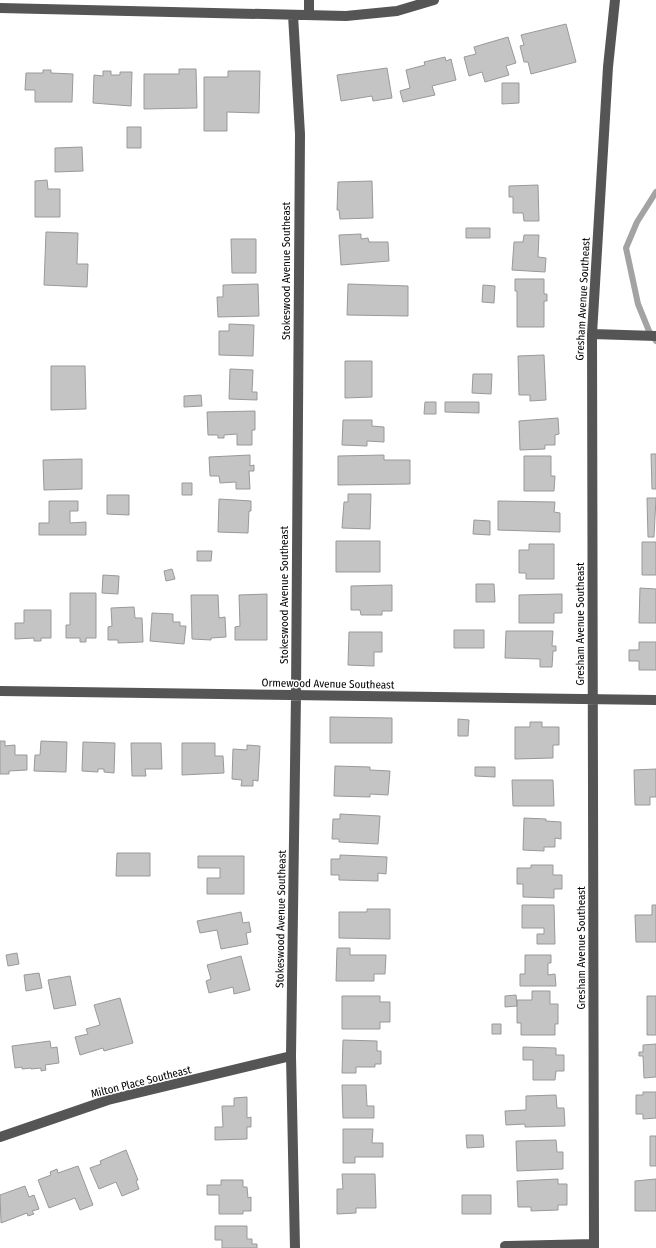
<svg xmlns="http://www.w3.org/2000/svg" width="656" height="1248" font-family="'Fira Sans Condensed',sans-serif">
<style>
.lines{fill:none;stroke-linecap:round;stroke-linejoin:round}
.stream{stroke:#a3a3a3;stroke-width:6}
.building{fill:#c4c4c4;stroke:#999}
.minor{stroke:#555;stroke-width:10}
.labels{text-anchor:middle;dominant-baseline:central;stroke-width:3;stroke-linejoin:round;paint-order:stroke}
.street-label{font-size:11px;fill:#000;stroke:#fff}
</style>
<rect width="100%" height="100%" fill="#fff"/>
<g class="lines">
<!-- stream -->
<path class="stream" d="M656 192 637 222 626 248 638 304 649 331 656 341"/>
</g>
<!-- building -->
<path class="building" d="M566 24 576 62 531 74 528 62H524L520 46 524 45 521 35Z
M508 37 516 63 506 66 509 75 485 82 482 72 469 76 464 57 476 54 474 47Z
M445 57 446 61 451 59 456 80 432 86 435 95 403 102 400 91 410 88 406 70 425 65 424 62Z
M387 68 392 98 373 101 372 96 341 101 337 75Z
M179 69H196L197 108 144 109V74H179Z
M43 70H51V73L73 74 72 102H35V90H25L26 73H43Z
M103 71H111V75H120V72H132L131 106 93 103 94 75 103 76Z
M228 71H260L259 113 227 112V131H204V77H228Z
M502 83H519V103L502 104Z
M127 127H141V148H127Z
M82 147 83 171 55 172V148Z
M47 180 48 189H60V217H35V181Z
M372 181 373 218 340 219 339 210H337L338 182Z
M538 185 539 221H524L523 213H513V197H509V186Z
M466 228H490V238H466Z
M46 232 78 233 77 264H88L87 287 44 285Z
M361 234V239L368 238 369 242H388L389 261 341 265 339 235Z
M524 235H539L538 257 546 258 545 272 512 270 514 242H523Z
M231 239H256V273H232Z
M515 279H544V294H547V301H544V327H517V291H515Z
M258 284 259 316 218 317 217 297H223V285Z
M348 284 408 286V316L347 315Z
M483 285 495 286 494 303 482 302Z
M229 324 254 325 253 356 219 355V331H229Z
M544 355 546 400 530 401V395H519L518 356Z
M345 361H372V397L345 398Z
M51 366H85L86 409 51 410Z
M230 369 253 370 252 392H257V400L229 399Z
M473 374H492L491 394 472 393Z
M201 395 202 406 184 407V396Z
M425 402H436V414H424Z
M445 402H479V413L445 412Z
M255 411V430H252V445H237V434L224 435V438H218V435H208L207 412Z
M558 418 559 434 555 435V445H545V449L520 450 519 421Z
M343 420H372V426L384 427V442L367 441V446L342 445Z
M651 454H656V489H652Z
M250 455V466L254 465V471H249L250 489H236V482L220 483 219 476H210L209 457Z
M384 455V460H410V484L338 485V456Z
M524 456H551V476H555L554 491H524Z
M82 459V489L44 490 43 460Z
M182 483H192V495H182Z
M348 494H371L370 529 342 528 344 502H348Z
M107 495H129V515L107 514Z
M647 498H656L654 537H648Z
M219 499 251 501V511H249L248 533 218 532Z
M49 501H78V511H70V523L86 522V535H39V523H49Z
M498 501 555 502 554 512 560 513V532L498 530Z
M474 520 490 521V535L473 534Z
M336 541H380V572H336Z
M642 542H656V575H642Z
M529 544H554V579H526V573H519V550H529Z
M197 551H212L211 561H197Z
M172 569 175 579 166 581 164 571Z
M103 575 119 576 118 594 102 593Z
M476 584H494L495 602H476Z
M392 585V611H382V615H361L360 610H351V586Z
M640 588 656 589V623H639Z
M70 593H96V638H86V642H80V638H66V625H70Z
M267 594V640H235V627L240 626 239 595Z
M562 594V613H554V623H519V595Z
M191 595H218L219 618 225 617 226 637 211 638V640L192 639Z
M134 607 135 618H142L143 642 118 643V640H108V627L112 626 111 608Z
M24 610H51V638H41V641H34V638L15 639V623H24Z
M152 613 173 614V622H180V626H186L184 644 150 641Z
M454 630H484V648H454Z
M506 631H553L552 646H556V651H553L552 667H540V659L505 658Z
M349 632H382V652H374V666L348 665Z
M639 642H656V670H639V661H629V650H639Z
M330 717 392 718V743H330Z
M458 719 469 720 468 736H458Z
M530 722H542V727H559V745H553V758L515 759V727H530Z
M0 741H5V746L15 745V755H27V770L9 771V774H0Z
M41 741 67 742 66 772 34 771 35 755H40Z
M83 742 115 743 114 773 104 772V769H98V772L82 771Z
M131 743H161L162 769H145L146 776H132Z
M182 743H215V756H223L224 773 182 775Z
M247 745 260 746 258 781 253 780V786H241L242 780 232 779 233 749 247 750Z
M335 766 370 767V770L390 771 388 795 370 794V797L334 796Z
M475 767H495V777L475 776Z
M656 769V797H650V805H635L634 770Z
M512 780H553L554 806H513Z
M340 814 380 816 378 844 339 842V839H332L333 819H340Z
M524 818 546 819V821L561 822V839L555 838V847H544V851L523 850Z
M117 853H150V876H116Z
M340 855 387 857 386 874 378 873V881L339 880V875H331V859H340Z
M198 856H244V894H207V878H220V868H198Z
M531 865H553V875H562V889H554V898L523 897V884H517V868H531Z
M522 905H554L555 944H537V934H544V928H522Z
M652 905H656V942H636L635 915H652Z
M367 909H390V939L339 938V912H367Z
M241 912 243 923 249 922 251 932 246 933 248 944 221 949 217 930 200 933 197 921Z
M337 948H350V955H386L385 974H374V981H336Z
M17 953 19 964 8 966 6 955Z
M525 955H551V963H548V975L555 974 556 986H520V974H525Z
M241 956 250 990 234 994 233 987 209 993 206 981 211 979 207 965Z
M39 973 42 988 26 991 24 975Z
M70 976 76 1005 54 1009 48 980Z
M532 991H550V1004H558V1024H555V1035H521V1023H517V1000H532Z
M516 995 517 1006 505 1007V996Z
M342 996H380V1002H390V1022H380V1029H342Z
M647 996H656V1035H647Z
M120 998 133 1043 104 1051 103 1048 80 1055 75 1037 88 1034 86 1029 100 1025 94 1005Z
M492 1024H501V1034H492Z
M343 1040 377 1041V1051H381V1064H375V1067H356V1073H342Z
M50 1041 51 1048 57 1047 59 1063 45 1065 46 1070 41 1071V1068L31 1069V1068L22 1069V1067L15 1068 12 1046Z
M656 1044V1077L644 1078 643 1056H639V1052H643V1045Z
M523 1047 556 1048V1055H564V1071H556L555 1080H533V1060H523Z
M342 1085H366L367 1106H374V1118H343Z
M643 1092H656V1118L643 1119V1114H636V1095H643Z
M556 1095 557 1108H564L565 1126 525 1127V1124L506 1125 505 1111 526 1110V1096Z
M247 1097V1118L251 1117V1127H247V1139L215 1140V1127H223L222 1106H234V1098Z
M343 1129H373L372 1143H383V1157H355V1163H343Z
M466 1135H483L484 1147 467 1148Z
M650 1136H656V1166H650Z
M556 1140 557 1152H563V1169L517 1171 516 1141Z
M126 1150 138 1180 136 1181 139 1189 122 1196 116 1182 99 1189 90 1168 101 1164 100 1161Z
M78 1166 93 1205 80 1210 75 1198 49 1208 38 1180 51 1175 50 1172 57 1169 58 1173Z
M342 1174H375L376 1208H356V1213L337 1214V1189H343Z
M558 1179V1184H567V1205H558V1210L531 1211V1207H518L517 1181Z
M656 1179V1211H635V1181Z
M221 1180H243V1187H247L248 1198 251 1197V1211H243V1214H219V1195H207V1185H221Z
M25 1186 29 1197 34 1195 39 1209 32 1211 34 1214 28 1216 27 1213 1 1223 0 1195Z
M462 1195H491V1214H462Z
M215 1226H247V1239H252V1244H257V1248H222V1240H215Z"/>
<g class="lines">
<!-- minor -->
<path class="minor" d="M0 8 346 16 397 11 434 0
M293 15 300 134 296 695 291 1056 295 1248
M309 15V0
M592 334 656 336
M0 691 656 700
M0 1137 108 1100 291 1056
M505 1246 594 1244
M594 1248 592 334 608 67 615 0"/>
</g>
<g class="labels">
<!-- street labels -->
<g class="street-label">
<text transform="translate(286 271) rotate(-90)">Stokeswood Avenue Southeast</text>
<text transform="translate(583 299) rotate(-87)">Gresham Avenue Southeast</text>
<text transform="translate(284 595) rotate(-90)">Stokeswood Avenue Southeast</text>
<text transform="translate(580 624) rotate(-90)">Gresham Avenue Southeast</text>
<text transform="translate(328 684) rotate(1)">Ormewood Avenue Southeast</text>
<text transform="translate(281 919) rotate(-89)">Stokeswood Avenue Southeast</text>
<text transform="translate(581 948) rotate(-90)">Gresham Avenue Southeast</text>
<text transform="translate(141 1082) rotate(-14)">Milton Place Southeast</text>
</g>
</g>
</svg>
